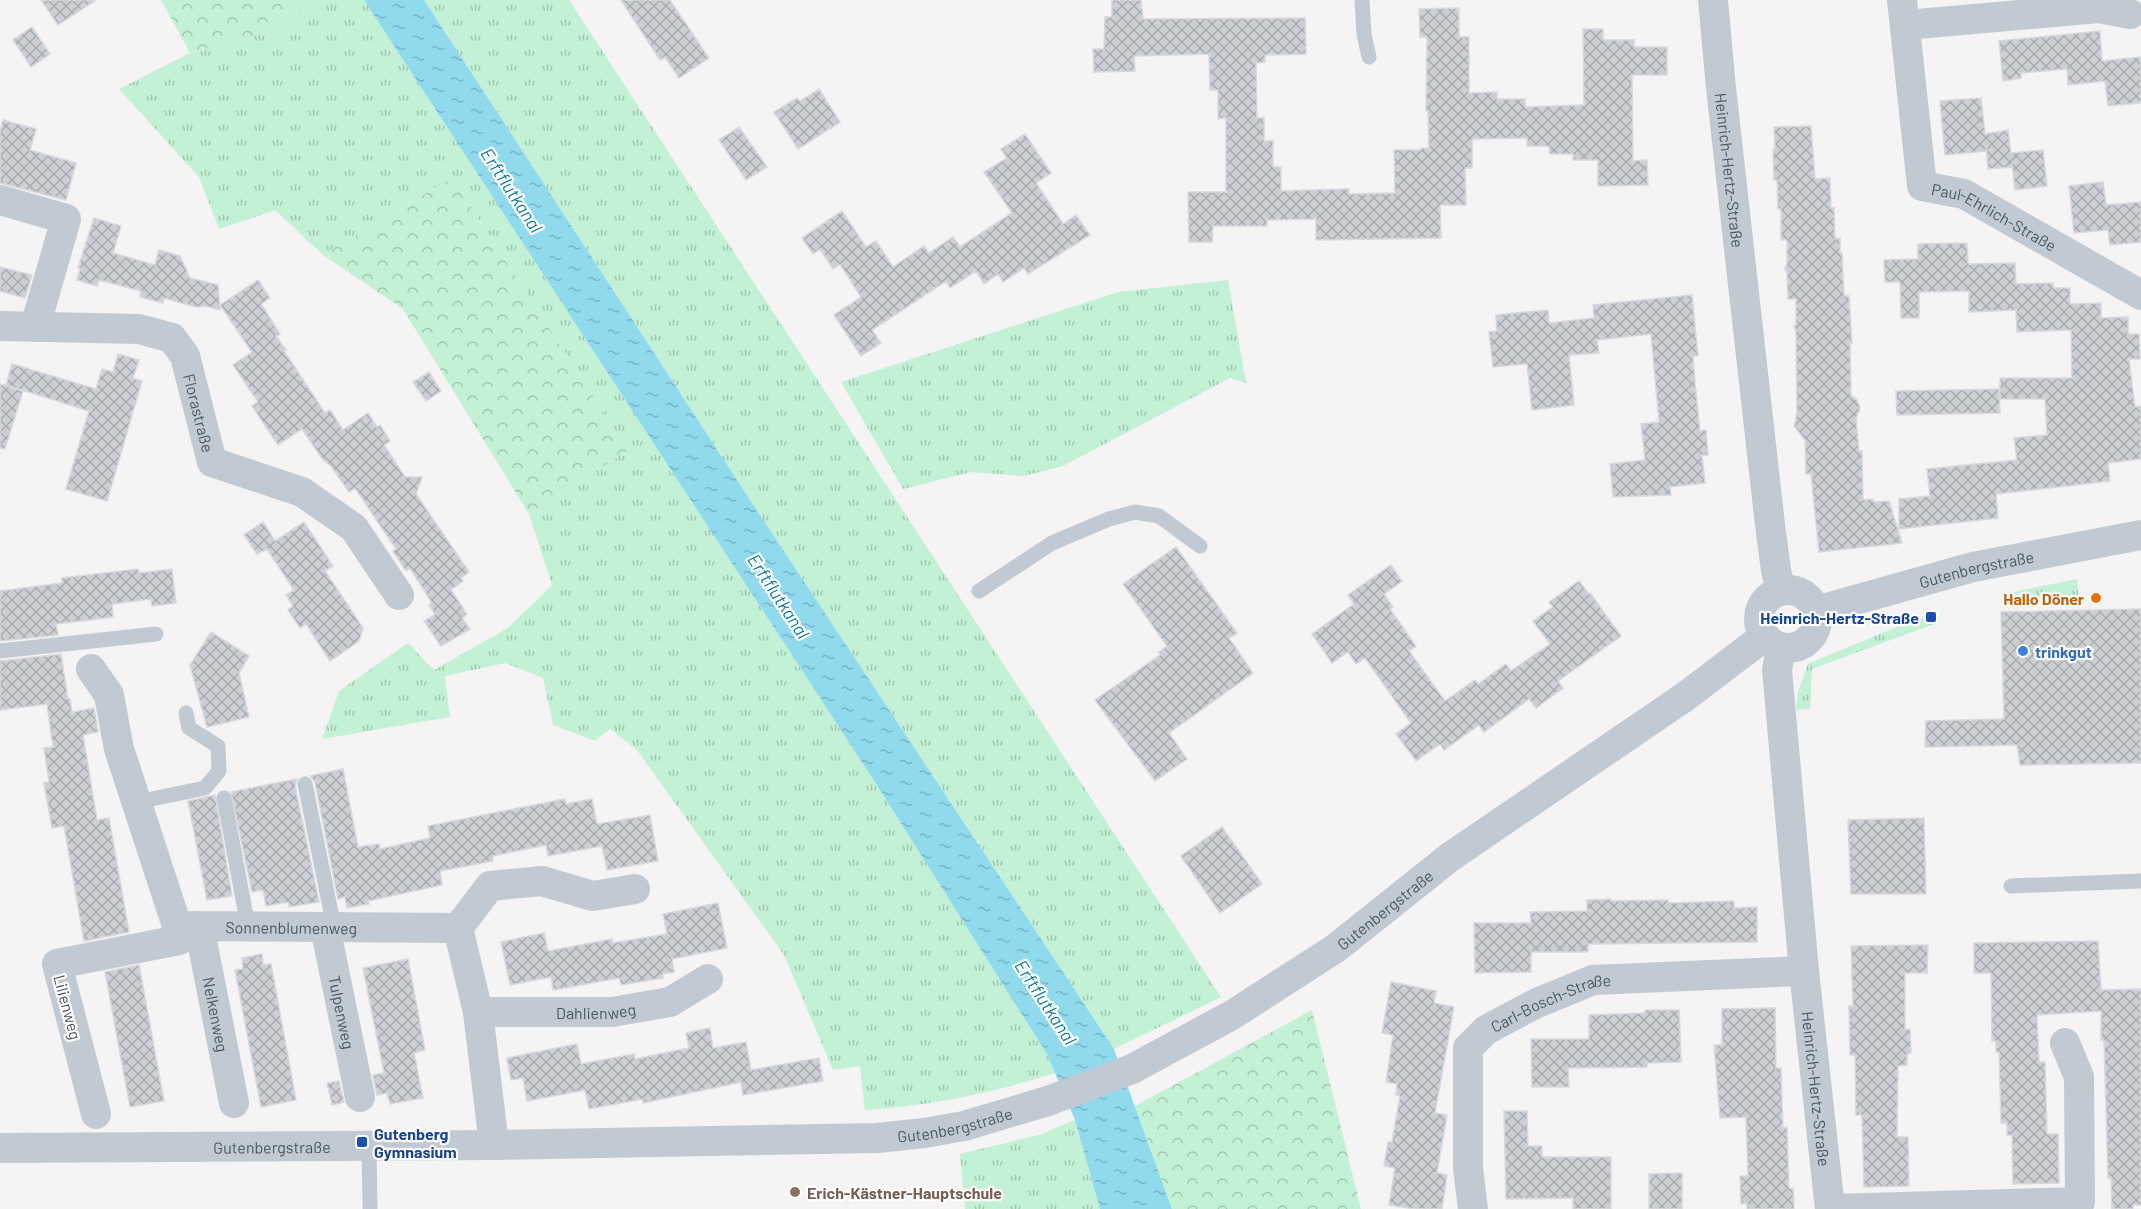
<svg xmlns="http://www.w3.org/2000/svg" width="2141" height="1209" font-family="Barlow,sans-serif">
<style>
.grass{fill:url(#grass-tufts)}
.forest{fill:url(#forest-crowns)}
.water{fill:url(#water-ripples)}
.building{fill:url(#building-cross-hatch);stroke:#d7d9de;stroke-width:1.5}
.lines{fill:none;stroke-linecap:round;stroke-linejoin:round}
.service{stroke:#c1cad2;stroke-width:15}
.minor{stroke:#c1cad2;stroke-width:30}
.food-dot{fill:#e8710a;stroke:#fff;stroke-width:2}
.transit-dot{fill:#1a4fb4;stroke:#fff;stroke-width:2}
.shop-dot{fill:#3f7fe0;stroke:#fff;stroke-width:2}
.education-dot{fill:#8d6e63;stroke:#fff;stroke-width:2}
.labels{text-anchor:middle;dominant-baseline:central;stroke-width:4.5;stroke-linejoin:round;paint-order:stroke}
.street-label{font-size:16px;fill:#4a5661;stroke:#fff}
.food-label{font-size:16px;font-weight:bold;fill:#c56008;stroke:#fff;text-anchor:end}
.transit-label{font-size:16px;font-weight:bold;fill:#164399;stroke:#fff;text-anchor:end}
.shop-label{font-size:16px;font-weight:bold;fill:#366cbe;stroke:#fff;text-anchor:start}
.education-label{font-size:16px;font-weight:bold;fill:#785e54;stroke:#fff;text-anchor:start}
.water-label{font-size:18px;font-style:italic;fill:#0c7c9b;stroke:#fff}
</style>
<defs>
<pattern id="grass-tufts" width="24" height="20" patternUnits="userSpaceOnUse" patternTransform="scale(1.5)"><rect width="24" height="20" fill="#c3f1d5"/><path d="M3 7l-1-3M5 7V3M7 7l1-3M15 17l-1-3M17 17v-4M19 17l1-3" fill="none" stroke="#a0c6b0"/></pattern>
<pattern id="forest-crowns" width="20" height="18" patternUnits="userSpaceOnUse" patternTransform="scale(1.5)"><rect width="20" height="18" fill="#c3f1d5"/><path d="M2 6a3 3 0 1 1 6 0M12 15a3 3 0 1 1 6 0" fill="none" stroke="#a0c6b0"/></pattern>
<pattern id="water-ripples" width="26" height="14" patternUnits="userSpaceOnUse" patternTransform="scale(1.5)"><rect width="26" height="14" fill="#90daee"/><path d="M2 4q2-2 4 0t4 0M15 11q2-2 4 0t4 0" fill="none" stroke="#78b4c4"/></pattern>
<pattern id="building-cross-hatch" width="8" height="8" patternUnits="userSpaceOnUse" patternTransform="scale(1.5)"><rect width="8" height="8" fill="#cdcfd5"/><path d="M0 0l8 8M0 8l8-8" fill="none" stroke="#a8abb0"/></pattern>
</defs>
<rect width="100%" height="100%" fill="#f5f3f3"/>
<!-- grass -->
<path class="grass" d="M309 0H364L871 776 1047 1054 1055 1073C993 1093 930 1106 865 1110L860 1066 833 1070 784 955 637 750 610 729 595 741 553 725 543 678 505 663 445 676 450 717 322 739 339 691 408 643 434 670 508 628 552 585 529 514 628 450 452 178 323 255 275 210 219 229 199 177 119 89 190 53 277 30Z
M424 0H569L1221 997 1114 1049 750 500Z
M1228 280 1246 383 1230 378 1063 466 1024 476 971 472 903 489 841 382 1118 292Z
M2077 579 2079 600 2004 603 2003 594Z
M1933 614 1936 623 1934 624 1812 669 1810 709 1796 710 1798 692 1808 664 1906 623Z
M1075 1120 1100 1209H965L960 1154 1039 1135Z"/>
<!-- forest -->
<path class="forest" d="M161 0H309L277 30 190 53Z
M452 178 628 450 529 514 403 309 323 255Z
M1312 1010 1361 1209H1172L1135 1106Z"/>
<!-- water -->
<path class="water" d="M364 0H424L750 500 1114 1049 1172 1209H1100L1075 1120 1047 1054 871 776Z"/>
<!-- building -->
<path class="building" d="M41 0H96L58 25Z
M621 0H670L709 58 679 78 665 57 660 60Z
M1112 0H1141L1143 19 1305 18 1306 54 1265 55V62L1256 63 1257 118H1264V141H1273V167H1281V191L1349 189V194L1395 193 1394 150H1421V148H1429L1428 111H1426L1427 37H1420L1419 9 1459 8V37H1469V93L1497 92V99H1525V107L1584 105 1583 29H1603V40H1634V47H1667V75H1632L1633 161 1647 160 1648 185 1598 186V160H1573V154H1550L1549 146H1527V138L1472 139V168H1465L1466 205H1440L1441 238 1316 240V219L1267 220V226H1213L1212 242H1189L1188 192H1226V118L1218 119V90H1210L1209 54 1134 56 1135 71 1094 72 1093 49H1104L1105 17H1112Z
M32 27 50 54 31 67 13 40Z
M2100 31 2102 61 2141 57V103L2108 106 2105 81 2068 85 2067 69 2021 73V78L2003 81 1999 41Z
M819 89 840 122 798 149 774 112 797 98 800 101Z
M1981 98 1985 134 2008 130 2011 153 2043 150 2047 186 2015 190 2012 163V167L1988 169 1986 145V151L1945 155 1940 101Z
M3 120 36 129 30 150 76 163 66 200 0 183V132Z
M1811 126 1815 179 1830 178 1831 208H1834L1835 239 1840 238V253H1842L1844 296H1849L1852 343H1850L1851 395 1857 400 1860 408 1856 419 1859 451H1862L1863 500 1873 499 1874 502 1889 501 1902 543 1819 552 1811 474H1806L1805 440 1794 426 1797 413 1796 331 1794 327 1796 323V299H1788L1787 273 1785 269 1787 264V240H1781V209H1778L1777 180H1774L1773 149H1775L1774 127Z
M739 127 767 167 746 180 719 140Z
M1025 134 1051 173 1036 183 1063 224 1076 215 1090 235 1028 274 1024 268 1003 282 998 274 984 284 976 271 950 288 946 281 872 330 881 343 861 356 834 315 861 297 840 264 833 269 820 249 813 254 802 238 842 211 866 247 876 241 893 267 924 246 929 253 953 237 960 247 1012 213 984 172 1007 158 1001 149Z
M2103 182 2106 205 2141 202V242L2110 245 2108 230 2074 233 2069 186Z
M94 218 121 226 113 253 155 265 159 250 180 256 190 278 218 285 220 310 206 306 196 307 164 298 163 303 140 297 141 291 99 280 97 286 77 280 80 268H78Z
M1967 243 1968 264 2015 263 2016 284 2053 283V288H2070V304L2101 303V318L2128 317V334H2139L2140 359H2129L2135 407 2141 406V459L2108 463 2110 481 1996 494 1998 518 1899 529V499L1930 496 1927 469 2017 460 2014 438 2047 435 2045 399H2000V378H2072L2071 330 2017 332 2016 310 1969 312V291L1919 292V318H1901L1900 282H1885L1884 260 1918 259V244Z
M0 267 32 275 25 298 0 291Z
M258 280 270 298 261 304 280 334 276 336 286 350 284 351 325 413 330 410 343 430 368 413 377 427 380 425 390 441 384 445 405 477H422L416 494 469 572 461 578 463 581 451 590 467 614 462 618 470 629 441 646 424 621 435 614 429 605 432 603 410 568 406 571 393 551 396 549 355 488 349 492 331 466 323 460 302 429 278 445 252 406 258 402 233 365 252 352 220 305Z
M1692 295 1698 356H1693L1695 383 1700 431 1706 430 1708 455H1702L1705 483 1670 487 1671 495 1613 497 1610 464 1645 460 1641 424 1659 422 1651 334 1597 340 1599 353 1569 355 1574 405 1532 410 1527 364 1493 367 1489 332 1497 331 1496 315 1548 310 1549 323 1594 318 1593 305Z
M118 354 139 360 133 378 142 381 107 501 66 489 89 411 6 385 12 364 96 389 102 369 113 372Z
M429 372 441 391 426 401 413 382Z
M0 384 23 391 5 449 0 448Z
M1999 389 2000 413 1897 415 1896 391Z
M263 522 275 541 304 522 333 566 325 571 363 628 359 641 330 661 306 624 300 628 288 610 293 606 286 595 294 590 280 569 267 549 257 554 244 535Z
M1176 547 1237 633 1229 638 1253 673 1169 733 1187 759 1155 781 1095 700 1160 655 1159 652 1167 646 1123 584Z
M1391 565 1402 581 1384 594 1393 607 1390 609 1416 646 1409 651 1445 701 1475 680 1478 684 1506 664 1511 671 1550 644 1533 621 1553 607 1549 602 1579 581 1589 594 1590 593 1621 636 1558 681 1563 688 1536 708 1529 699 1484 732 1479 725 1444 750 1440 744 1416 761 1396 734 1411 723 1365 658 1356 664 1348 652 1332 663 1312 634 1354 604 1348 595Z
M138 569 139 573 172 569 176 603 152 606 151 599 112 604 113 617 56 624 58 635 0 641V591L62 583V578Z
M2141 609V763L2020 765 2017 745 1925 747 1926 721 2004 719 2001 612Z
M211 632 249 656 239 673 249 717 207 727 190 665Z
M61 654 68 699H70L72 712 94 708 98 732 83 735 97 820 109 818 129 932 84 941 64 826 52 828 44 783 49 782 44 748 53 747 47 704 0 710V661Z
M343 769 358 847 379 844 380 849 430 838 428 826 565 799 566 804 592 799 597 824 650 815 658 861 607 870 602 846 548 856 546 845 493 856V861L440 871 442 885 368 901 369 904 347 908 345 897 338 899 315 782 310 776Z
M297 779 295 786 319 902 289 907 288 902 266 906 263 890 252 892 231 792Z
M215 795 232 896 207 900 188 801Z
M1924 818 1926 894H1851L1848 820Z
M1222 827 1262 884 1220 913 1181 856Z
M1611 899V901L1668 900V903L1734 901V908L1757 907V942L1588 944V952H1531V972L1475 973 1474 923H1531L1530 912 1587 911V900Z
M718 903 727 948 672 959 674 972 662 974 663 978 621 985 619 978 553 990 551 977 510 985 501 942 544 933 548 951 612 939 613 943 667 934 663 914Z
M2098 941 2101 990 2141 989V1205H2133V1209H2112L2111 1177 2108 1178 2104 1040H2101V1011L2037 1015 2039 1062H2045L2047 1134H2058L2059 1183 2013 1184 2012 1135H2007V1123H2001L1999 1052H1996V1041H1992L1991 973H1974V943Z
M1928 945 1927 973H1905V1030L1910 1029 1911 1053 1907 1054V1065L1898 1066 1897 1137H1908L1909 1186 1864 1187 1862 1115H1856L1855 1055H1850L1849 1006H1853L1851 946Z
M262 954 263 965 271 964 296 1100 261 1107 235 970 243 969 242 958Z
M408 959 425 1050 414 1053 423 1098 390 1104 387 1093 377 1095 373 1075 384 1073 363 968Z
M139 965 164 1101 130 1107 105 972Z
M1391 982 1436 991 1434 1003 1454 1007 1435 1113 1447 1115 1437 1173 1447 1175 1442 1209H1415L1389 1205 1395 1168 1384 1166 1388 1142H1392L1400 1096 1396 1095 1397 1084 1386 1082 1393 1035 1382 1033Z
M1775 1008 1776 1068H1781L1783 1128 1787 1127 1789 1188H1793L1794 1209H1747V1203L1741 1204 1740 1176H1748L1746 1117 1720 1118 1714 1045H1722V1009Z
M1645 1010H1679L1681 1062 1647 1063V1067L1568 1068 1569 1087H1532L1531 1039H1589V1015L1645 1013Z
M710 1028 713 1048 746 1042 751 1070 819 1058 823 1081 743 1095 741 1082 643 1103V1099L589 1109 585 1090 527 1101 523 1078 511 1080 507 1058 577 1044 581 1064 634 1054 635 1059 689 1048 686 1033Z
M339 1081 344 1102 332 1105 327 1083Z
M1504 1111H1527L1528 1146H1542V1157H1611V1209H1573V1198L1506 1199Z
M1682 1173V1209H1649V1174Z"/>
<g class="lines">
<!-- service -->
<path class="service" d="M1362 0 1364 34 1369 57
M979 591 1052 543 1109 519 1135 512 1159 516 1200 546
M0 651 156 634
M305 784 334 927
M224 798 248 926
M137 802 205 788 219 771 218 746 189 728 186 713
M2011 886 2141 881
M369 1146 370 1209"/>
<!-- minor -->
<g class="minor">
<path id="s1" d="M1713 0 1721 88 1770 525 1776 570 1781 591"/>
<path id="s2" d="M1902 0 1922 186 1964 194 2141 295"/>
<path d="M1906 25 2099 8 2130 14"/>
<path d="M0 200 66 219 35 327"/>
<path id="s3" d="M0 326 139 329 172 338 185 356 212 462 302 492 354 528 399 595"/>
<circle cx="1788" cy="619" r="29"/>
<path id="s4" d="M1816 611 1973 567 2141 535"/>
<path id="s5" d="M1781 647 1777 670 1779 692 1804 971 1830 1209"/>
<path id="s6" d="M91 669 109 695 119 749 177 926 458 928 478 1012 494 1145"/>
<path id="s7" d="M199 926 234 1103"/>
<path id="s8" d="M325 927 360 1097"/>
<path d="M458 928 490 886 542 881 593 896 635 889"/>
<path id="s9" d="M478 1012H612L670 1002 708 979"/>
<path d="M96 1114 57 964 179 940 177 926"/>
<path id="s10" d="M0 1148 494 1145 878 1138 924 1133 964 1126 1048 1101 1132 1069 1232 1015 1336 948 1450 857 1686 696 1765 636"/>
<path id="s11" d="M1473 1209 1468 1168V1048L1486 1030 1537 1003 1593 980 1804 971"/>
<path d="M1830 1209 2080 1202 2079 1077 2065 1043"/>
</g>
</g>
<!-- markers -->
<circle class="food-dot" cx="2096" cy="598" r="6"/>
<g class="transit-dot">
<rect x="1925" y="611" width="12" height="12" rx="3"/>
<rect x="356" y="1136" width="12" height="12" rx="3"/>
</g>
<circle class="shop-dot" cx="2023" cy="651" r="6"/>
<circle class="education-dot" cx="795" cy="1192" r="6"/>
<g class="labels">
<!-- street labels -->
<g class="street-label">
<text stroke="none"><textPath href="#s1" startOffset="171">Heinrich-Hertz-Straße</textPath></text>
<text stroke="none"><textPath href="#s2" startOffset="266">Paul-Ehrlich-Straße</textPath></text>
<text stroke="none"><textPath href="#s3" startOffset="254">Florastraße</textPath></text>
<text stroke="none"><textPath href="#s4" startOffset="166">Gutenbergstraße</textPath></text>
<text stroke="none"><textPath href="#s10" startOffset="1442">Gutenbergstraße</textPath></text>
<text stroke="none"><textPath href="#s6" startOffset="387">Sonnenblumenweg</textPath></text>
<text stroke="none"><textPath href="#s11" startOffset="258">Carl-Bosch-Straße</textPath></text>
<text transform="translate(68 1007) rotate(75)">Lilienweg</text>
<text stroke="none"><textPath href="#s9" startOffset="118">Dahlienweg</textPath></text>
<text stroke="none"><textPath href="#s8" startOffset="87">Tulpenweg</textPath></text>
<text stroke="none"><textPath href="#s7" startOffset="90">Nelkenweg</textPath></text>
<text stroke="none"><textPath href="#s5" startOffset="444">Heinrich-Hertz-Straße</textPath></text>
<text stroke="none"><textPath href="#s10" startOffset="956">Gutenbergstraße</textPath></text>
<text stroke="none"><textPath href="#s10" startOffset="272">Gutenbergstraße</textPath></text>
</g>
<!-- food labels -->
<g class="food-label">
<text x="2084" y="598">Hallo Döner</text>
</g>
<!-- transit labels -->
<g class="transit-label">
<text x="1919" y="617">Heinrich-Hertz-Straße</text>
<text x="374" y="1133" text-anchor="start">Gutenberg<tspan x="374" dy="18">Gymnasium</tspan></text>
</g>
<!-- shop labels -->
<g class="shop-label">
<text x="2035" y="651">trinkgut</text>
</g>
<!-- education labels -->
<g class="education-label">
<text x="807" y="1192">Erich-Kästner-Hauptschule</text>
</g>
<!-- water labels -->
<g class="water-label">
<text transform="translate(512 190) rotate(57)">Erftflutkanal</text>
<text transform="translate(779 596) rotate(57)">Erftflutkanal</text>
<text transform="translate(1046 1002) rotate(57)">Erftflutkanal</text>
</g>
</g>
</svg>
